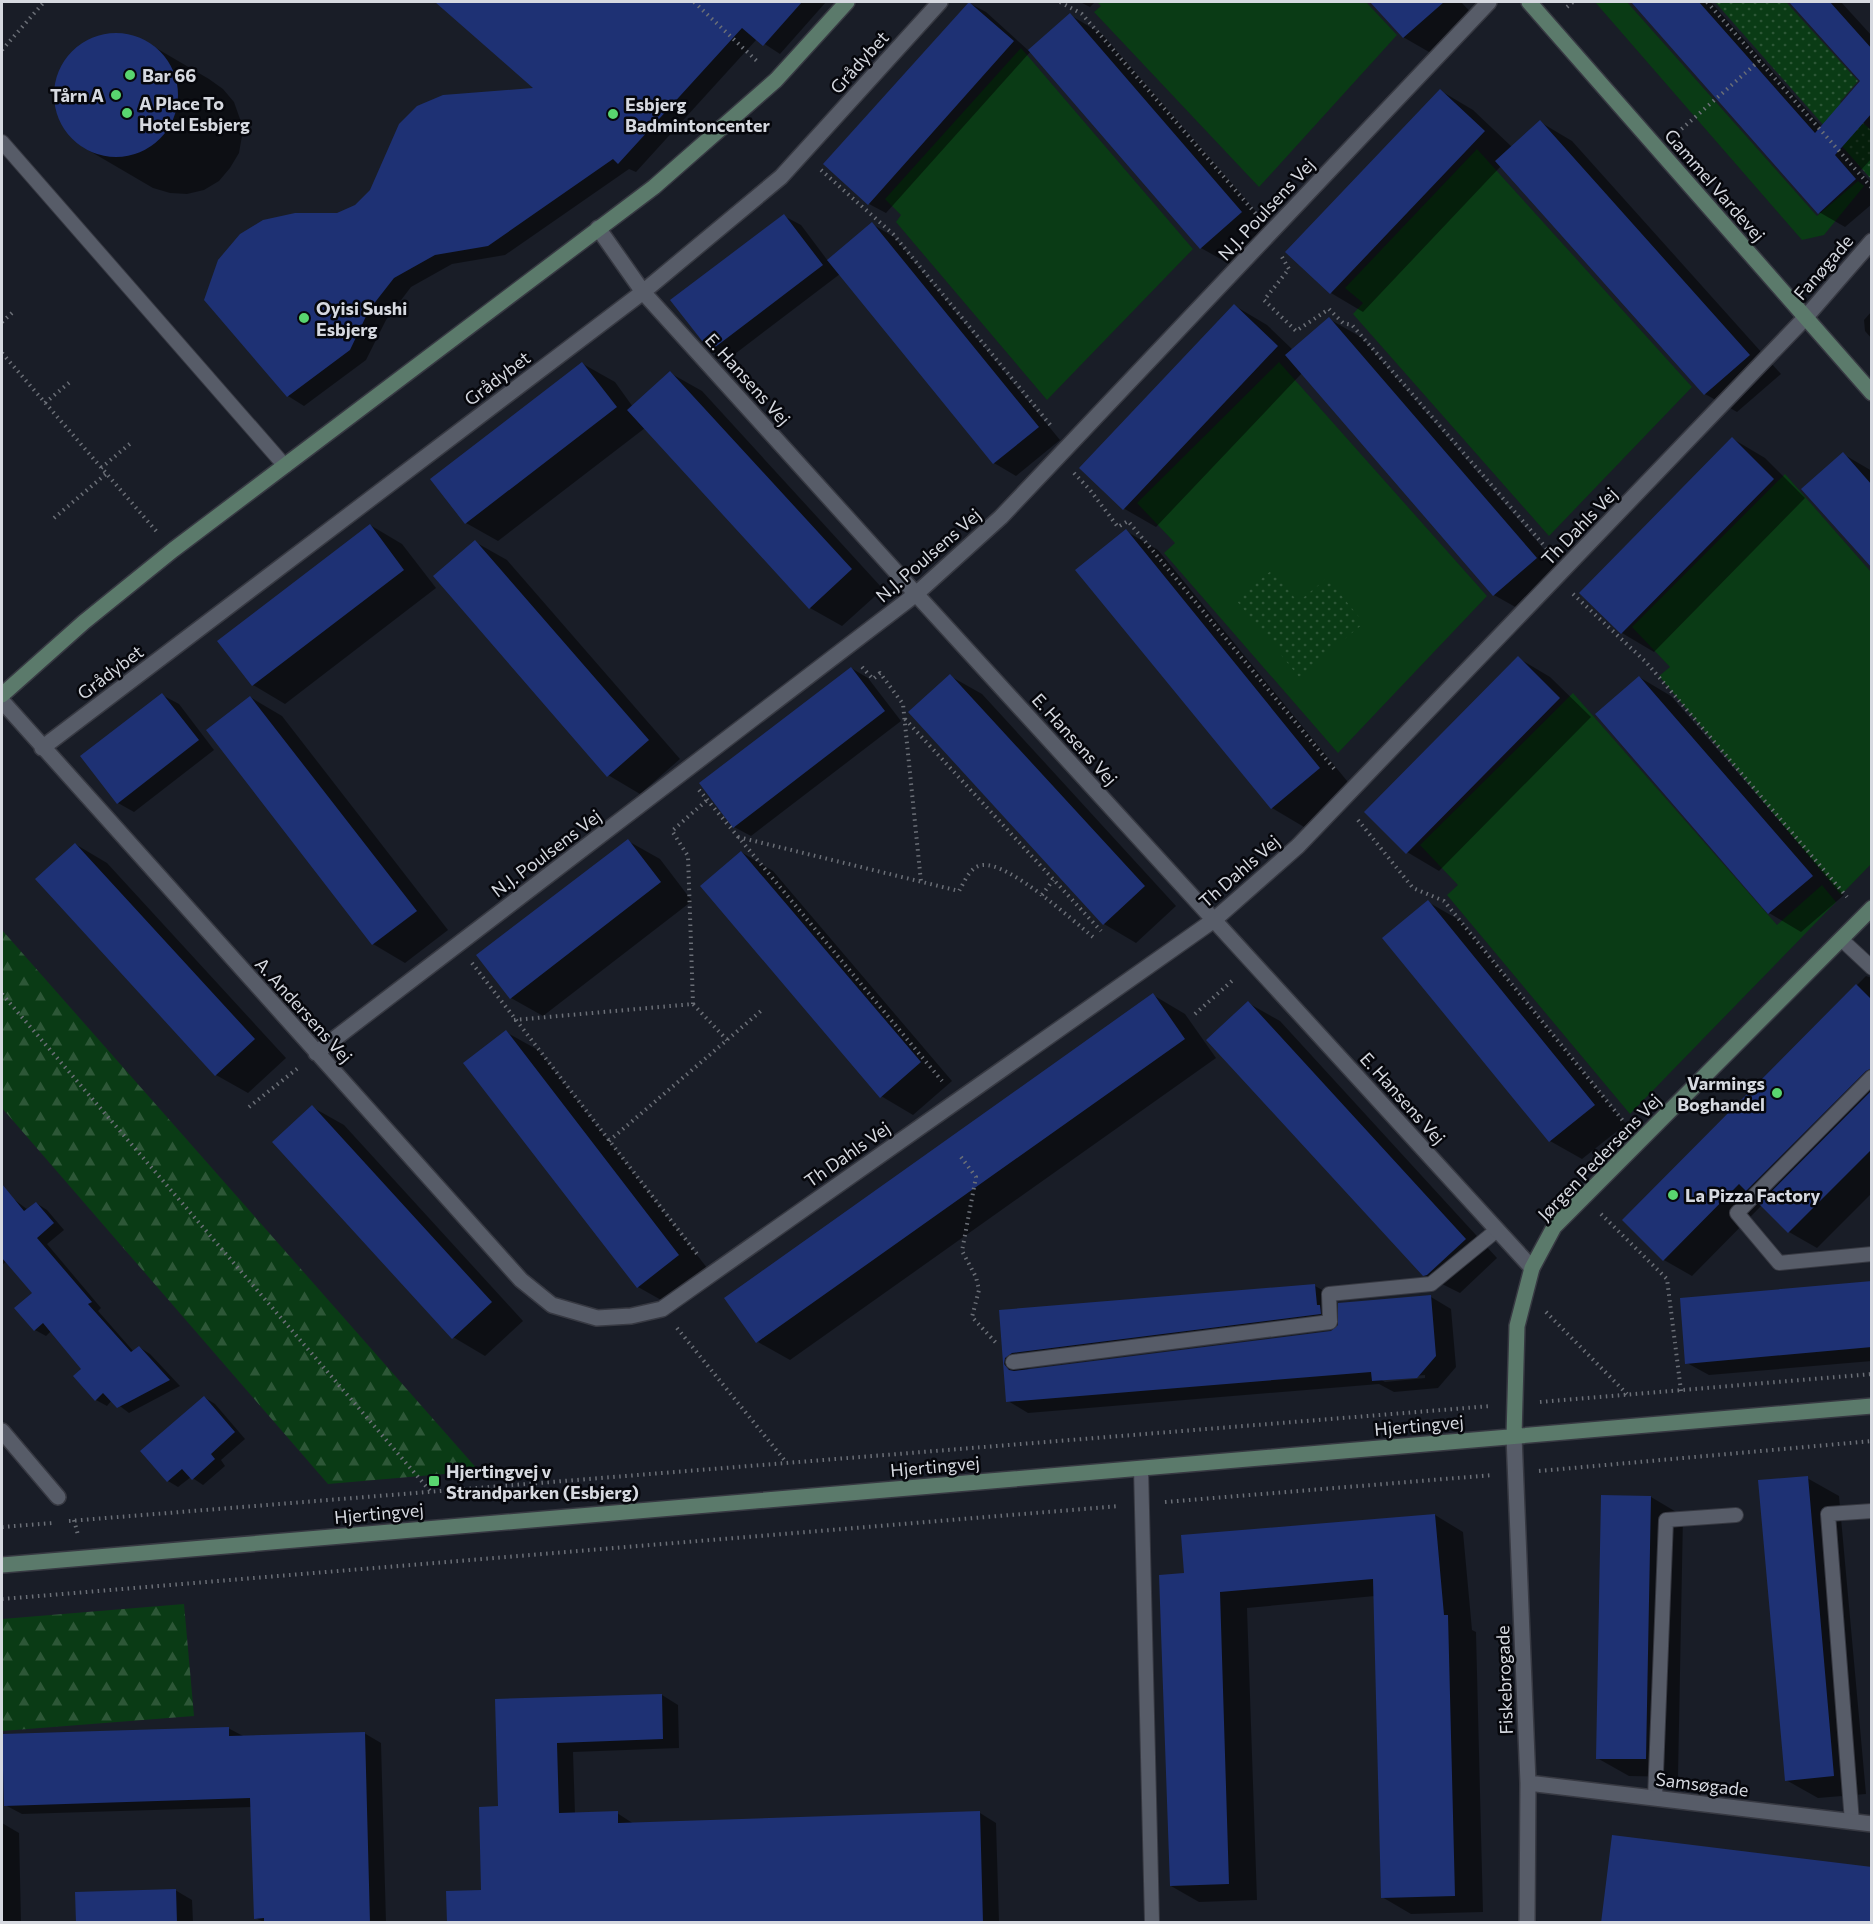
<svg xmlns="http://www.w3.org/2000/svg" width="1873" height="1924" font-family="Commissioner,sans-serif">
<style>
.green{fill:#0a3b15}
.forest{fill:url(#forest-firs)}
.park{fill:url(#park-dots)}
.shadow{fill:#0007;fill-rule:evenodd}
.building{fill:#1e3174}
.lines{fill:none;stroke-linecap:round;stroke-linejoin:round}
.lane-casing{stroke:#373942;stroke-width:16}
.street-casing{stroke:#373942;stroke-width:18}
.secondary-casing{stroke:#373942;stroke-width:18}
.path{stroke:#6b6f77;stroke-width:4;stroke-dasharray:1.5 4.5;stroke-linecap:butt}
.lane{stroke:#575c68;stroke-width:14}
.street{stroke:#575c68;stroke-width:15}
.secondary{stroke:#5b7a6b;stroke-width:15}
.poi-dot{fill:#59d56f;stroke:#06070c;stroke-width:2}
.labels{text-anchor:middle;dominant-baseline:central;stroke-width:5;stroke-linejoin:round;paint-order:stroke}
.street-label{font-size:18px;fill:#d6d9e0;stroke:#06070c}
.poi-label{font-size:18px;font-weight:bold;fill:#d6d9e0;stroke:#06070c;text-anchor:start}
</style>
<defs>
<pattern id="forest-firs" width="22" height="20" patternUnits="userSpaceOnUse" patternTransform="scale(1.5)"><rect width="22" height="20" fill="#0a3b15"/><path d="M5 1l3.5 6h-7zM16 11l3.5 6h-7z" fill="#2d5737"/></pattern>
<pattern id="park-dots" width="8" height="8" patternUnits="userSpaceOnUse" patternTransform="scale(1.5)"><rect width="8" height="8" fill="#0a3b15"/><path d="M2 2h.1M6 6h.1" fill="none" stroke="#2d5737" stroke-width="1.8" stroke-linecap="round"/></pattern>
</defs>
<rect width="100%" height="100%" fill="#191d27"/>
<!-- green -->
<path class="green" d="M1097 2H1366L1397 35 1259 187 1094 12 1101 6Z
M1595 2H1627L1817 216 1858 181 1864 186 1824 235 1802 240Z
M1021 48 1193 249 1047 400 896 222 901 215 885 199Z
M1477 149 1692 387 1549 536 1353 314 1363 303 1345 288Z
M1279 362 1487 596 1338 753 1164 553 1175 543 1137 503Z
M1785 474 1871 572V864L1841 895 1659 676 1670 667 1632 627Z
M1573 693 1777 925 1822 885 1836 902 1630 1114 1447 895 1458 885 1420 845Z"/>
<!-- forest -->
<path class="forest" d="M2 930 479 1471 328 1484 2 1108Z
M184 1604 194 1716 2 1731V1619Z"/>
<!-- park -->
<path class="park" d="M1715 2H1786L1858 81 1840 102 1871 130V179Z
M1272 570 1298 602 1327 578 1364 623 1299 677 1236 600Z"/>
<!-- shadow -->
<path class="shadow" d="M438 2H826L780 54 757 39 636 172 629 169 505 255 452 264 411 287 386 320 366 360 304 406 288 396 338 215 356 206 537 90Z
M1080 2H1095L1090 7Z
M1372 2H1461L1477 19 1436 56 1403 37Z
M1631 2H1711L1822 127 1862 81 1791 2H1841L1872 36V158L1860 171 1872 183V204L1845 227 1819 212Z
M969 3 986 12 1029 51 1070 15 1102 34 1273 231 1233 266 1201 248 1031 51 886 213 869 204 825 164Z
M110 35H127L144 41 209 79 223 89 234 102 240 119 242 136 239 153 230 168 219 181 204 190 187 194 170 193 153 188 88 150 74 140 63 126 56 110 55 93 58 76 66 60 78 47 93 39Z
M1441 91 1473 110 1512 147 1540 122 1572 141 1781 374 1737 412 1705 394 1501 166 1363 312 1331 293Z
M784 216 801 225 828 261 872 224 894 237 1060 440 1016 476 994 463 840 274 727 360 711 350Z
M1235 306 1267 325 1293 350 1329 319 1361 337 1568 577 1526 613 1494 595 1302 373 1156 527 1123 508Z
M1872 311V339L1865 331 1864 320Z
M583 364 615 382 633 407 670 373 702 391 883 589 842 626 810 608 645 428 498 541 466 523Z
M1733 439 1765 458 1805 498 1654 652 1622 633 1581 593Z
M1843 454 1872 471V566Z
M370 525 402 544 436 588 285 704 253 685 219 641Z
M1126 531 1158 550 1352 787 1304 827 1272 808Z
M475 542 507 560 680 759 640 794 608 775Z
M1518 658 1550 677 1591 717 1439 871 1407 852Z
M851 668 868 678 901 721 751 836 734 827Z
M950 676 982 694 1176 906 1136 943 1104 924 910 712Z
M1639 677 1671 696 1844 895 1801 932 1769 913 1597 714Z
M162 695 179 704 214 750 134 812 118 803Z
M250 697 282 716 448 930 405 963 373 944 208 731Z
M628 841 660 859 692 901 543 1016 511 998Z
M75 844 107 863 286 1058 248 1093 216 1075Z
M741 852 773 871 952 1081 913 1115 881 1096Z
M1428 902 1461 921 1626 1124 1582 1159 1550 1141Z
M1866 976 1872 978V1193L1817 1248 1789 1232 1762 1205 1692 1276 1664 1260 1624 1220Z
M1153 995 1185 1014 1216 1058 790 1360 758 1342Z
M1248 1003 1280 1021 1497 1258 1460 1293 1424 1275Z
M506 1032 538 1050 711 1273 670 1305 638 1287Z
M312 1107 344 1125 523 1321 485 1356 453 1337Z
M11 1197 28 1210 36 1203 47 1210 64 1230 47 1244 101 1308 98 1311 134 1352 139 1347 150 1354 180 1386 129 1413 112 1400 107 1406 96 1400 83 1369 51 1331 46 1336 35 1330 34 1293 7 1261 2 1265V1202Z
M1872 1283V1361L1709 1375 1687 1363Z
M1315 1286 1335 1297 1337 1316 1340 1318 1431 1297 1451 1309 1456 1367 1438 1388 1394 1392 1379 1384 1028 1413 1008 1401 1000 1311ZM1341 1325 1332 1332 1026 1371 1033 1364ZM1425 1375V1378L1385 1382 1380 1379Z
M204 1397 215 1404 245 1439 221 1460 225 1466 203 1485 191 1477 178 1487 168 1481Z
M1807 1478 1839 1496 1866 1794 1818 1798 1786 1780Z
M1651 1497 1683 1516 1678 1777 1629 1776 1597 1758Z
M1435 1515 1463 1532 1472 1630 1476 1632 1483 1912 1411 1914 1382 1897 1375 1596 1247 1608 1257 1900 1199 1902 1171 1886 1185 1574Z
M662 1695 678 1705 679 1748 573 1752 575 1814 617 1813 634 1824 980 1813 996 1823 999 1922H449L483 1892 500 1808 496 1700Z
M228 1728 245 1737 364 1733 381 1743 386 1922H264L255 1918 252 1807 22 1814 5 1805Z
M2 1823 19 1833 21 1922H2Z
M175 1890 192 1900 193 1922H77Z"/>
<!-- building -->
<path class="building" d="M435 2H802L763 46 742 28 618 164 613 159 488 246 435 255 394 278 369 310 350 350 287 397 204 300 218 260 240 234 263 220 295 213H337L355 205 370 190 399 124 417 106 443 95 533 88Z
M969 2 1014 41 868 205 823 164Z
M1370 2H1444L1403 38Z
M1631 2H1699L1815 133 1860 81 1789 2H1830L1872 49V113L1835 155 1856 179 1818 214Z
M1070 13 1242 212 1200 249 1028 50Z
M54 95a62 62 0 1 1 124 0a62 62 0 1 1-124 0Z
M1440 89 1485 131 1330 294 1285 252Z
M1540 120 1750 355 1704 395 1495 161Z
M784 214 823 265 710 351 670 300Z
M872 222 1039 427 993 464 827 260Z
M1234 304 1278 346 1123 510 1079 468Z
M1329 317 1537 558 1493 596 1285 355Z
M582 362 617 407 465 524 430 479Z
M670 371 852 569 809 609 627 410Z
M1732 437 1774 479 1621 634 1579 593Z
M1843 452 1872 485V568L1801 489Z
M370 524 404 570 252 686 217 641Z
M1126 529 1320 768 1271 809 1075 570Z
M475 540 649 740 607 777 433 576Z
M1518 656 1560 698 1406 854 1364 812Z
M851 667 885 711 733 828 699 783Z
M950 674 1145 886 1103 925 908 712Z
M1639 676 1813 876 1768 914 1595 714Z
M162 693 199 740 117 804 80 756Z
M250 696 417 911 372 945 206 730Z
M628 839 661 882 510 999 476 955Z
M75 843 255 1039 215 1076 35 879Z
M741 851 921 1062 880 1098 700 886Z
M1428 900 1595 1105 1549 1142 1382 938Z
M1856 984 1872 1000V1068L1866 1071 1746 1191 1739 1184 1663 1261 1622 1220Z
M1153 993 1185 1039 756 1343 724 1298Z
M1248 1001 1466 1239 1427 1275 1423 1276 1206 1040Z
M506 1030 679 1255 637 1288 463 1063Z
M1872 1090V1149L1788 1233 1759 1204Z
M312 1105 492 1302 452 1339 272 1142Z
M2 1184 24 1211 36 1202 54 1223 37 1238 92 1302 88 1304 131 1352 139 1346 170 1380 117 1408 103 1393 95 1401 73 1376 81 1369 43 1323 34 1331 14 1308 32 1293 2 1258Z
M1872 1281V1347L1685 1364 1680 1298Z
M1315 1284 1317 1305H1320L1321 1314 1012 1353 1005 1358 1004 1364 1009 1370 1014 1371 1331 1331 1338 1325V1303L1431 1295 1436 1356 1417 1378 1372 1381 1371 1372 1006 1402 999 1310Z
M204 1396 235 1432 211 1454 215 1459 192 1480 182 1469 167 1482 140 1451Z
M1808 1476 1834 1776 1785 1781 1758 1480Z
M1601 1495 1651 1496 1646 1759H1596Z
M1435 1514 1444 1615H1448L1455 1896 1381 1898 1373 1579 1220 1592 1229 1884 1170 1886 1159 1575 1184 1573 1181 1535Z
M662 1694 663 1739 557 1743 559 1813 618 1811V1823L980 1811 983 1923H447L446 1891 481 1890 479 1807 498 1806 495 1699Z
M229 1727V1736L365 1732 370 1923H264V1918L254 1919 250 1798 4 1806 2 1734Z
M1612 1835 1872 1867V1923H1601Z
M176 1889 177 1923H76L75 1892Z"/>
<g class="lines">
<!-- lane casing -->
<g class="lane-casing">
<path id="lane" d="M2 142 285 466
M1841 939 1872 968
M1872 1077 1737 1213 1779 1263 1872 1254
M1013 1362 1330 1322 1329 1294 1431 1284 1497 1230
M1141 1468 1152 1922
M1655 1798 1666 1520 1736 1515
M1852 1822 1828 1514 1872 1511"/>
</g>
<!-- street casing -->
<g class="street-casing">
<path id="street" d="M598 228 643 292 916 594 1532 1268
M2 701 521 1280 552 1305 597 1318 631 1316 662 1309 1214 920 1298 846 1805 318 1872 241
M42 748 643 292 781 177 940 2
M316 1053 916 594 1001 517 1489 2
M2 1431 58 1497
M1514 1436 1528 1783 1527 1922
M1528 1783 1872 1824"/>
</g>
<!-- secondary casing -->
<g class="secondary-casing">
<path id="secondary" d="M1529 2 1872 393
M2 695 84 622 173 550 654 187 776 80 847 2
M1514 1436 1517 1326 1532 1268 1554 1227 1872 908
M2 1565 1872 1406"/>
</g>
<!-- path -->
<path class="path" d="M694 2 759 63
M1060 2 1082 14 1256 214
M1707 2 1872 188
M1567 7 1573 2
M2 50 44 2
M1677 133 1759 61
M821 170 893 234 1052 427
M1282 257 1289 269 1264 300 1296 331 1329 309 1343 323 1352 325 1548 550
M2 322 13 312
M2 353 157 532
M45 403 71 381
M101 468 132 442
M1074 473 1090 490 1118 527 1128 521 1336 771
M54 518 106 474
M1573 594 1646 662 1847 897
M862 667 873 679 880 673 903 704 921 882
M905 719 1101 931
M699 790 942 1081
M1358 820 1413 888 1444 901 1624 1122
M738 837 959 891C965 881 970 866 983 865 1010 863 1071 919 1093 937
M1042 895 1053 880
M472 963 697 1254
M2 994 431 1492
M693 1004 688 856 672 831 707 800
M1195 1014 1234 979
M514 1020 693 1004 727 1040
M249 1107 298 1068
M609 1141 762 1010
M961 1157 976 1177 962 1251 976 1277 979 1290 972 1317 998 1345
M1601 1214 1667 1279 1681 1391
M1546 1312 1627 1394
M677 1328 786 1462
M1540 1402 1872 1374
M1539 1471 1872 1441
M1165 1502 1493 1475
M74 1520 78 1535
M69 1521 1491 1406
M2 1527 53 1523
M2 1599 1119 1506"/>
<!-- lane -->
<use href="#lane" class="lane"/>
<!-- street -->
<use href="#street" class="street"/>
<!-- secondary -->
<use href="#secondary" class="secondary"/>
</g>
<!-- markers -->
<g class="poi-dot">
<circle cx="130" cy="75" r="6"/>
<circle cx="116" cy="95" r="6"/>
<circle cx="127" cy="113" r="6"/>
<circle cx="613" cy="114" r="6"/>
<circle cx="304" cy="318" r="6"/>
<circle cx="1777" cy="1093" r="6"/>
<circle cx="1673" cy="1195" r="6"/>
<rect x="428" y="1475" width="12" height="12" rx="3"/>
</g>
<g class="labels">
<!-- street labels -->
<g class="street-label">
<text transform="translate(859 62) rotate(-48)">Grådybet</text>
<text transform="translate(1715 185) rotate(49)">Gammel Vardevej</text>
<text transform="translate(1266 209) rotate(-47)">N.J. Poulsens Vej</text>
<text transform="translate(1823 267) rotate(-49)">Fanøgade</text>
<text transform="translate(497 378) rotate(-37)">Grådybet</text>
<text transform="translate(748 379) rotate(48)">E. Hansens Vej</text>
<text transform="translate(1579 526) rotate(-46)">Th Dahls Vej</text>
<text transform="translate(928 555) rotate(-41)">N.J. Poulsens Vej</text>
<text transform="translate(110 672) rotate(-37)">Grådybet</text>
<text transform="translate(1075 739) rotate(48)">E. Hansens Vej</text>
<text transform="translate(546 853) rotate(-37)">N.J. Poulsens Vej</text>
<text transform="translate(1239 871) rotate(-41)">Th Dahls Vej</text>
<text transform="translate(304 1010) rotate(48)">A. Andersens Vej</text>
<text transform="translate(1403 1098) rotate(48)">E. Hansens Vej</text>
<text transform="translate(847 1154) rotate(-35)">Th Dahls Vej</text>
<text transform="translate(1599 1157) rotate(-46)">Jørgen Pedersens Vej</text>
<text transform="translate(1419 1425) rotate(-5)">Hjertingvej</text>
<text transform="translate(935 1466) rotate(-5)">Hjertingvej</text>
<text transform="translate(379 1513) rotate(-5)">Hjertingvej</text>
<text transform="translate(1504 1680) rotate(-92)">Fiskebrogade</text>
<text transform="translate(1702 1784) rotate(7)">Samsøgade</text>
</g>
<!-- poi labels -->
<g class="poi-label">
<text x="142" y="75">Bar 66</text>
<text x="104" y="95" text-anchor="end">Tårn A</text>
<text x="139" y="103">A Place To<tspan x="139" dy="21">Hotel Esbjerg</tspan></text>
<text x="625" y="104">Esbjerg<tspan x="625" dy="21">Badmintoncenter</tspan></text>
<text x="316" y="308">Oyisi Sushi<tspan x="316" dy="21">Esbjerg</tspan></text>
<text x="1765" y="1083" text-anchor="end">Varmings<tspan x="1765" dy="21">Boghandel</tspan></text>
<text x="1685" y="1195">La Pizza Factory</text>
<text x="446" y="1471">Hjertingvej v<tspan x="446" dy="21">Strandparken (Esbjerg)</tspan></text>
</g>
</g>
<!-- border -->
<rect width="1873" height="1924" fill="none" stroke="#d6d9e0" stroke-width="6"/>
</svg>
